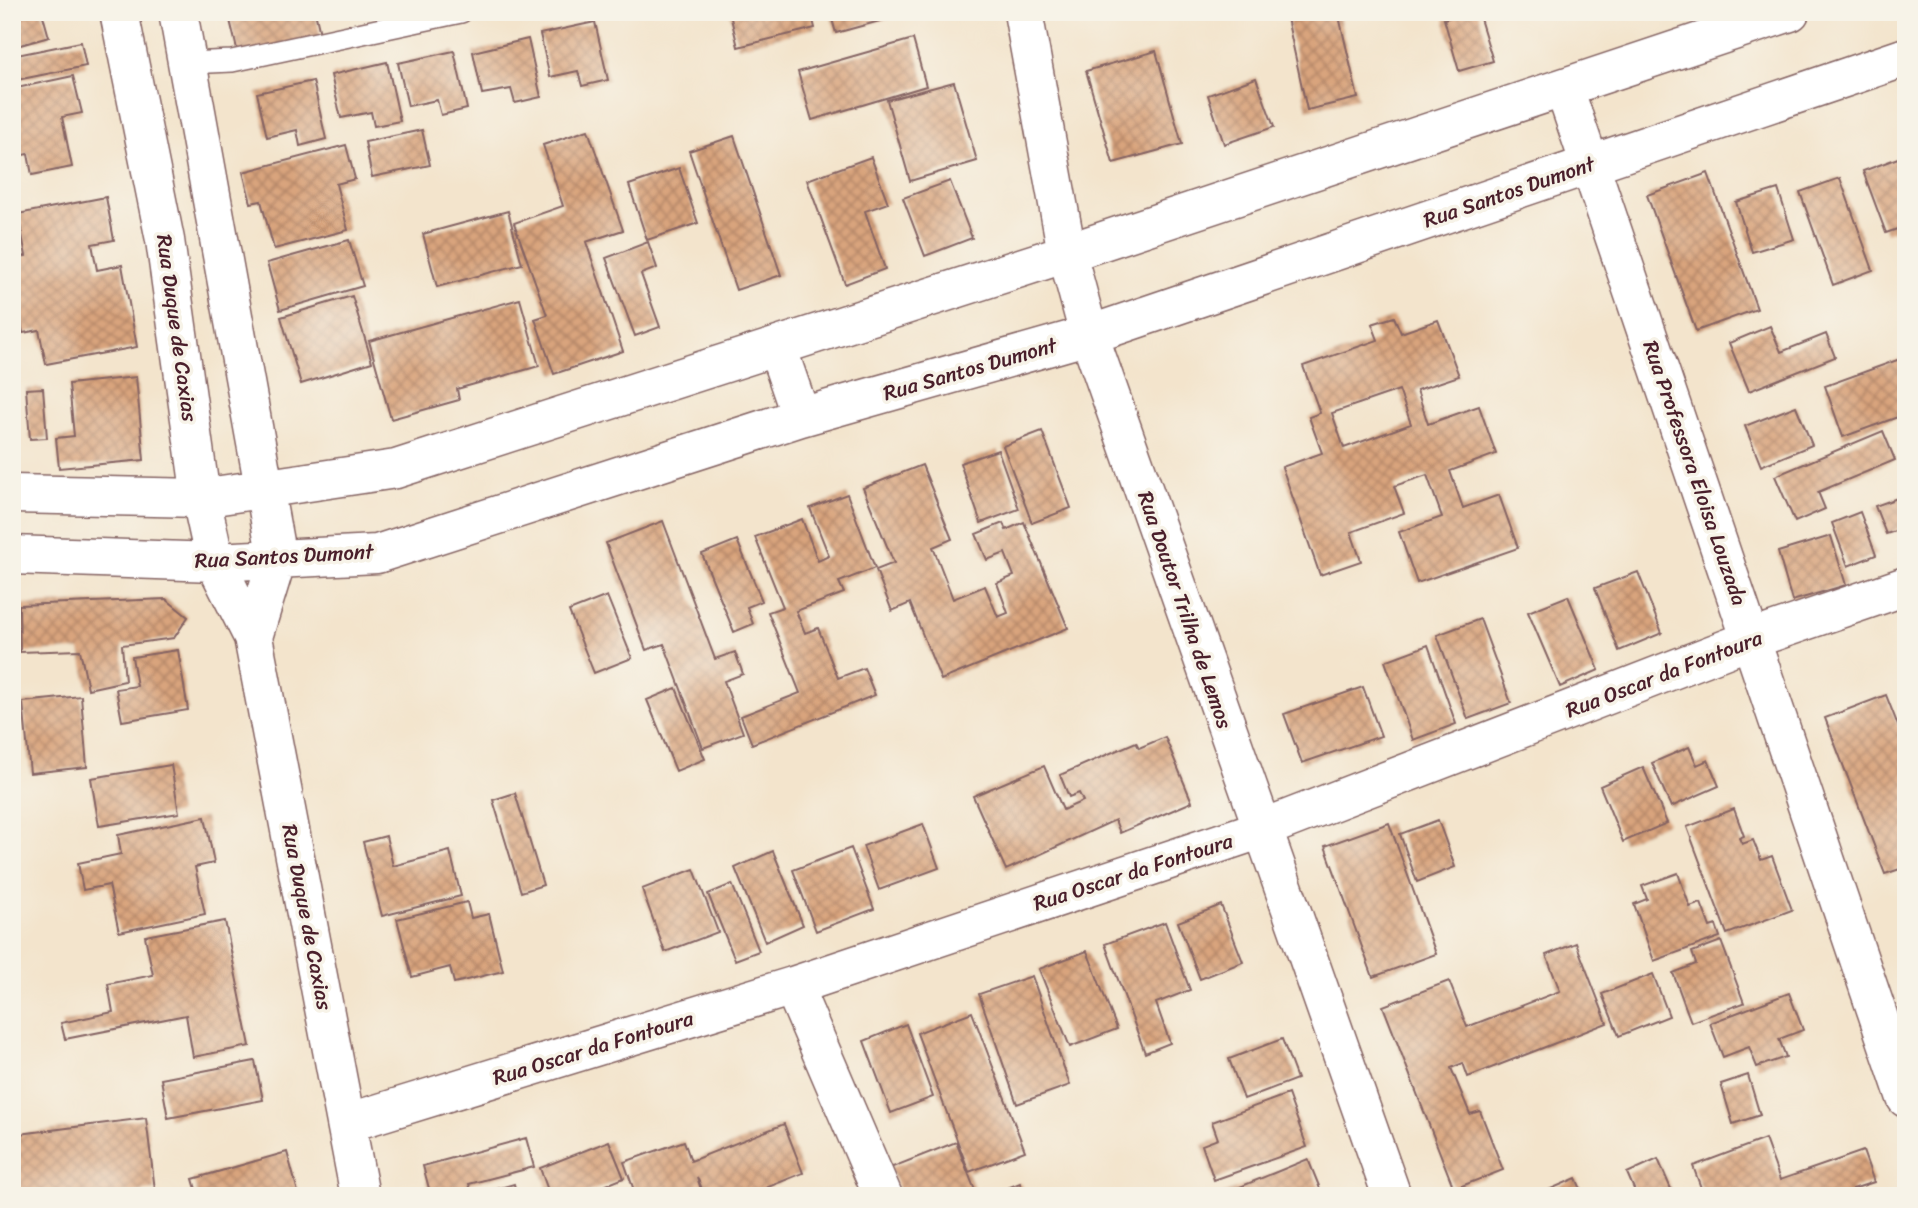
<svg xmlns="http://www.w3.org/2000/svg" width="1918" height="1208" font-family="Sriracha,sans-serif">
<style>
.building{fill:url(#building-cross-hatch);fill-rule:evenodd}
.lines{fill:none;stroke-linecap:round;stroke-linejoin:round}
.service-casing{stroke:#856463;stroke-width:24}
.minor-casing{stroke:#856463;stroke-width:41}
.service{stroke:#fff;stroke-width:21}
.minor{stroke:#fff;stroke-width:38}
.labels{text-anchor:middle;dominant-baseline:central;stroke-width:7;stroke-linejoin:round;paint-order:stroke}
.street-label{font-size:21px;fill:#4a1f2b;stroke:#f7f3e8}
</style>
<defs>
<pattern id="building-cross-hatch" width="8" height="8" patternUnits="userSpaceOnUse" patternTransform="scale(1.75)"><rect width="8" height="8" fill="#d9a47d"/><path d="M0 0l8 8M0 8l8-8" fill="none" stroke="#b28567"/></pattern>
</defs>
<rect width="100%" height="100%" fill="#f7f3e8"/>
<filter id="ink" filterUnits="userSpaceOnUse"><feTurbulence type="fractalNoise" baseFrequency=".0143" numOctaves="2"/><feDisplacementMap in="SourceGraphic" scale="14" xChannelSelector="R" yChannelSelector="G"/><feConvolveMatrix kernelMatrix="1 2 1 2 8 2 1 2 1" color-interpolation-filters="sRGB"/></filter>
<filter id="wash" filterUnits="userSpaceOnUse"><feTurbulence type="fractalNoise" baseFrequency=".00686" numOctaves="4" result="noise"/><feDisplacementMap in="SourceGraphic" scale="28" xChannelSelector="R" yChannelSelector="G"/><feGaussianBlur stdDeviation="1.57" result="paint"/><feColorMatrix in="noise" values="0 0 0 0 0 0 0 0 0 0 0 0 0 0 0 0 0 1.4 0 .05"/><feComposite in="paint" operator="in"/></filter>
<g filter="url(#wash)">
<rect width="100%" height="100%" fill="#f3e4cc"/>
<g id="blocks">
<!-- building -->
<path class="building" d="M12 12H42L49 37 17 46Z
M228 12H315L321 38 239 57Z
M736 12H811L815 28 738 47 730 14Z
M830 12H908L909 13 836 33Z
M1313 12H1338L1358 98 1307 110 1287 18Z
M1467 12H1478L1493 61 1459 71 1444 19Z
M595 22 608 80 582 86 578 71 550 77 540 34Z
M528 39 541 97 515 103 511 89 482 94 473 52Z
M913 39 926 86 812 120 798 72Z
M81 42 86 66 12 81V56Z
M454 51 467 109 441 115 437 100 408 106 398 63Z
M1156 51 1182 144 1113 163 1086 71Z
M387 62 400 121 374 126 371 112 341 118 331 75Z
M73 76 82 113 62 117 72 167 32 175 28 154 12 157V89Z
M1256 78 1274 127 1224 144 1208 95Z
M313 81 326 139 300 146 297 130 267 137 257 93Z
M954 82 977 161 910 181 887 100Z
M422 130 430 165 372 177 365 142Z
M588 130 623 230 586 242 623 351 554 374 535 319 547 315 514 223 563 206 543 145Z
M734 136 781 275 736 290 689 151Z
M346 145 355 179 336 184 348 230 274 249 261 201 251 203 243 172Z
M1906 155V226L1886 233 1863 171Z
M871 157 888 203 865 211 885 269 845 284 807 180Z
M679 168 698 223 647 240 629 185Z
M1708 173 1757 309 1696 331 1647 195Z
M1840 178 1873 270 1833 285 1800 192Z
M950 181 972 238 925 256 903 198Z
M1778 189 1794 239 1752 252 1736 202Z
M106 197 114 240 92 244 97 270 122 265 137 347 46 364 39 330 23 333 12 276V259L26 256 18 214Z
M508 211 522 264 437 287 423 234Z
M349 240 363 286 280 310 267 263Z
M648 242 657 268 641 274 660 327 635 336 606 258Z
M352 296 372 362 301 384 281 317Z
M520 299 539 366 457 389 459 400 391 419 369 341Z
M1394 317 1401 333 1438 320 1459 376 1417 390 1428 424 1479 406 1496 454 1450 471 1463 508 1499 495 1518 548 1417 583 1399 532 1442 517 1427 475 1394 486 1404 513 1351 532 1361 561 1320 575 1282 467 1322 453 1309 417 1320 413 1303 366 1378 340 1372 324ZM1399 390 1411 424 1344 448 1332 413Z
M1770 326 1781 352 1826 334 1835 357 1749 391 1729 343Z
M1900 359 1906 375V414L1843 437 1825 386Z
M136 377 144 460 59 468 56 438 74 436 69 384Z
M43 388 47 438 30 439 26 389Z
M1796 406 1812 445 1761 466 1745 426Z
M1042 431 1071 508 1032 523 1003 446Z
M1883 431 1895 460 1818 492 1825 509 1795 522 1775 476Z
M998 450 1019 509 981 523 960 463Z
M922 465 952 539 933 547 953 599 985 586 998 617 1008 613 997 583 1014 576 1005 553 987 560 976 534 1003 523 1006 530 1024 522 1068 628 941 680 910 603 892 611 876 570 894 563 863 488Z
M847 494 875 568 839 582 844 593 796 611 805 633 818 628 838 678 864 668 875 695 752 744 741 716 800 693 768 612 783 607 755 537 802 519 818 561 829 556 810 508Z
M1906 495V551H1905L1898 530 1886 534 1875 506Z
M1860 512 1876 555 1848 566 1832 523Z
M663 521 715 659 735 652 743 674 724 681 743 733 703 748 664 644 646 650 606 543Z
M1831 536 1846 585 1792 601 1778 552Z
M737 540 762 601 747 607 753 624 734 632 702 554Z
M1638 572 1662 633 1619 651 1595 588Z
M607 596 632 658 594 673 569 611Z
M1568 596 1599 670 1560 687 1528 612Z
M166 599 188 617 174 638 122 645 125 681 88 689 80 650 20 652 19 605Z
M1480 619 1511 703 1468 719 1437 635Z
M1428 645 1456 724 1413 740 1385 661Z
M178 650 188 710 122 721 116 689 137 686 132 657Z
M1363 687 1381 736 1302 763 1284 714Z
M676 688 705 759 676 771 647 700Z
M1886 695 1906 746V867L1885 874 1825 718Z
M81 696 87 767 30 773 23 702Z
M1165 737 1192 802 1120 833 1115 820 1006 870 973 796 1044 766 1063 810 1083 801 1079 793 1069 797 1060 775 1136 742 1139 748Z
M1689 747 1697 765 1708 760 1719 786 1671 807 1652 763Z
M171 765 179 813 99 826 91 778Z
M1643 767 1667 823 1623 842 1600 786Z
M515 793 543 885 521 892 493 800Z
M1734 809 1744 836 1739 838 1742 844 1753 840 1761 860 1772 856 1792 910 1727 934 1687 827Z
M205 817 214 863 195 867 205 914 119 932 109 885 83 890 78 863 121 854 118 835Z
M1438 820 1455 867 1417 882 1400 834Z
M1389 823 1436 954 1373 977 1325 846Z
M923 824 939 868 879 890 863 846Z
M386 836 393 866 450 851 461 896 382 916 363 842Z
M851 848 874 909 816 931 793 870Z
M773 851 803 925 765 942 735 868Z
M694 869 718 932 665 952 642 889Z
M1678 873 1690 907 1701 903 1710 927 1716 925 1720 937 1654 961 1634 904 1647 899 1642 886Z
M732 884 759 951 735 960 708 894Z
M467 902 471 918 489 914 503 971 454 983 450 967 412 977 397 919Z
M1221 905 1243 962 1200 979 1178 922Z
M225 921 250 1046 193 1057 186 1015 65 1039 61 1023 113 1012 108 984 153 975 145 936Z
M1165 922 1190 990 1156 1003 1170 1043 1145 1053 1105 944Z
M1721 941 1744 1003 1691 1022 1673 973 1696 964 1692 952Z
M1576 943 1607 1023 1468 1077 1463 1063 1451 1068 1470 1114 1480 1111 1503 1170 1454 1189 1383 1006 1449 981 1467 1027 1560 991 1546 955Z
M1087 951 1117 1029 1070 1047 1039 969Z
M1653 974 1669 1016 1619 1036 1602 994Z
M1032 976 1070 1085 1017 1104 979 994Z
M1789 993 1803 1030 1779 1039 1786 1057 1757 1067 1749 1047 1723 1057 1710 1023Z
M972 1012 1025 1151 969 1172 917 1033Z
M906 1024 933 1097 891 1113 864 1041Z
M1282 1039 1297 1079 1244 1099 1229 1059Z
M255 1061 263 1100 168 1118 161 1079Z
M1748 1075 1760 1115 1733 1124 1721 1084Z
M1288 1094 1307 1147 1214 1180 1202 1145 1218 1139 1212 1122Z
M146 1118 155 1190 105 1196H12V1135Z
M784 1124 803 1173 746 1196H705L697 1177 703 1196H636L624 1162 684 1141 691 1161Z
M526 1138 534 1167 469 1184 473 1196H431L423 1166Z
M1765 1139 1780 1180 1863 1151 1874 1182 1853 1189 1855 1196H1704L1693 1166Z
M609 1141 624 1178 579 1196H550L540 1168Z
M956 1142 976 1193 901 1196 890 1168Z
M287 1152 299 1196H198L193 1179Z
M1308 1159 1323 1196H1218Z
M1658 1159 1674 1196H1653L1652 1192 1637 1196 1627 1173Z
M1576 1178 1584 1196H1548L1546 1191Z
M1020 1183 1025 1196H987Z
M514 1184 517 1196H476V1195Z"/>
</g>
</g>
<g filter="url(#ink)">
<use href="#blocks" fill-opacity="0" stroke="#856463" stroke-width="2"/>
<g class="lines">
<!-- service casing -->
<g class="service-casing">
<path id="service" d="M188 63 232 61 461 12"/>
</g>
<!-- minor casing -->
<g class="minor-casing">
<path id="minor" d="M119 12 165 240 201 498 215 562 253 637 360 1196
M178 12 277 559 253 637
M1023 12 1067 253 1089 335 1392 1196
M1564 88 1906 1098
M777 347 801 417
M12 494 201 498 396 469 1067 253 1790 12
M12 555 215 562 377 554 801 417 1089 335 1906 57
M793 986 883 1196
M347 1123 793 986 1262 829 1752 639 1906 586"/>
</g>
<!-- service -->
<use href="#service" class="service"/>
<!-- minor -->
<use href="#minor" class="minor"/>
</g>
</g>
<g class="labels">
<!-- street labels -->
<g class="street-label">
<text transform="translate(1509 192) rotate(-19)">Rua Santos Dumont</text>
<text transform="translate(177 328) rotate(82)">Rua Duque de Caxias</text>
<text transform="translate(970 369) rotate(-16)">Rua Santos Dumont</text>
<text transform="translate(1695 473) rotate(71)">Rua Professora Eloisa Louzada</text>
<text transform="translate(284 556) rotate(-3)">Rua Santos Dumont</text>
<text transform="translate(1185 610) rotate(71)">Rua Doutor Trilha de Lemos</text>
<text transform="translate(1664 674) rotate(-21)">Rua Oscar da Fontoura</text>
<text transform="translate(1133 872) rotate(-18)">Rua Oscar da Fontoura</text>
<text transform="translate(307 917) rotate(79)">Rua Duque de Caxias</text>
<text transform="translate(593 1048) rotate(-17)">Rua Oscar da Fontoura</text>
</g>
</g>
<!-- margin -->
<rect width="1918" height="1208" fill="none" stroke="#f7f3e8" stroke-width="42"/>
</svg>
